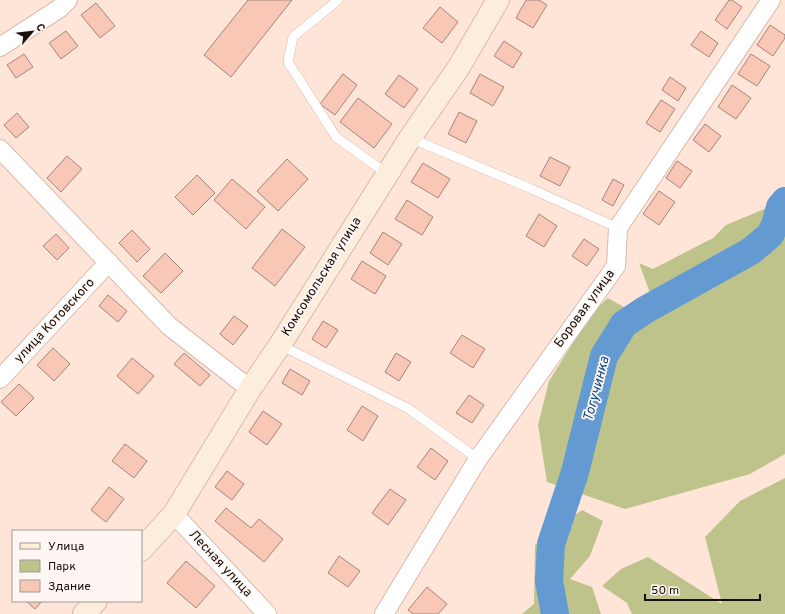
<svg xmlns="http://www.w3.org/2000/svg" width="785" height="614" font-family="Overpass,sans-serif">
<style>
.green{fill:#bec28b}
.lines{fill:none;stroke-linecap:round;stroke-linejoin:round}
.river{stroke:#629ad1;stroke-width:28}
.building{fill:#f8c7b6;stroke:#a4857a}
.service-casing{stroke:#dabaac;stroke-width:10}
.minor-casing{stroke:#dabaac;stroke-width:20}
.secondary-casing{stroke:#dabaac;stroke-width:24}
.service{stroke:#fff;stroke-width:9}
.minor{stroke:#fff;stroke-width:18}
.secondary{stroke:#fdeedc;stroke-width:22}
.labels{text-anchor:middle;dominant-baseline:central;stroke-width:3.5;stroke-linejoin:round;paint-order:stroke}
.street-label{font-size:13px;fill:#190e09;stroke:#fdf6f3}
.water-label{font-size:14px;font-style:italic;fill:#084a7d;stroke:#fdf6f3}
</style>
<rect width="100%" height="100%" fill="#ffe4d8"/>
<!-- green -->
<path class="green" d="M785 194V454L750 474 625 509 547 482 538 425 549 381 592 313 608 298 631 311 650 293 639 263 653 269 713 238 726 225 767 208Z
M785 478V614H632L627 603 602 586 621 569 648 557 722 604 705 537 740 501Z
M582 510 603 521 590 556 570 579 592 587 601 614H522L534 604 535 545Z"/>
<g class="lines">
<!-- river -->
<path class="river" d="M555 614 549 581 551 544 575 472 604 356 624 324 645 310 751 251 770 235 775 225 780 207 785 201"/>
</g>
<!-- building -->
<path class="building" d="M248 0H292L231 77 204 55Z
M526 0H539L547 5 533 28 516 18Z
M729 0H732L742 7 727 29 715 20Z
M96 3 115 26 100 38 81 15Z
M440 7 458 22 442 43 423 28Z
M770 25 785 35V38L773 56 757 45Z
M66 31 78 46 61 59 49 43Z
M701 31 718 43 709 57 691 45Z
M504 41 522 53 513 68 494 56Z
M24 54 33 67 16 78 7 65Z
M751 54 770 66 757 86 738 74Z
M343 74 357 85 335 115 320 104Z
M480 74 504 87 493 106 470 93Z
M399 75 418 89 404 108 385 94Z
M670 77 686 88 678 101 662 90Z
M732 85 751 98 736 119 718 107Z
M358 98 392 124 374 148 340 122Z
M661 100 675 109 660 132 646 123Z
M459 112 477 121 466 143 448 134Z
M17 113 29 127 16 138 4 125Z
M705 124 721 136 709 152 693 140Z
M67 156 82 169 61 192 47 178Z
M550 157 570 167 560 186 540 176Z
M287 159 308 179 278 211 257 191Z
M677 161 692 171 680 188 666 178Z
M423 163 450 179 438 198 411 182Z
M197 175 215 193 193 215 175 197Z
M232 179 265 207 246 229 214 200Z
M613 179 624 185 613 206 602 200Z
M659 191 675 202 659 225 643 214Z
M407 200 433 217 422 235 395 219Z
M539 214 557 226 544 247 526 236Z
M282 229 305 247 275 286 252 268Z
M132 230 150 249 137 262 119 243Z
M383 232 402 244 388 265 370 253Z
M56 234 69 248 57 260 43 246Z
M584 239 599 249 587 266 572 256Z
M165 253 183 271 161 293 143 276Z
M362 261 386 276 375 294 351 279Z
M108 295 127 311 118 322 99 306Z
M234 316 248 326 233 345 220 334Z
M323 321 338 330 326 348 312 339Z
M462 335 485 349 473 368 450 353Z
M53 348 70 364 54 381 37 365Z
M184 353 210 375 200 386 174 364Z
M396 353 411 362 399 381 385 372Z
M132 358 154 376 138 394 117 376Z
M290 369 310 381 302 395 282 383Z
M19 384 34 398 16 416 1 402Z
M469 395 484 405 472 423 456 413Z
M362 406 378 416 363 441 347 430Z
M263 411 282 424 267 445 249 432Z
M125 444 147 461 134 478 112 461Z
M431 448 448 461 435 480 417 467Z
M227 471 244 484 232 500 215 487Z
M109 487 124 499 106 522 91 510Z
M390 489 406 500 388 525 372 513Z
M226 508 251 528 259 519 283 539 264 562 215 521Z
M339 556 360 571 348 587 328 573Z
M186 561 215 586 196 608 167 583Z
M427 587 447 604 438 614H413L408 610Z
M26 601H42L35 609Z"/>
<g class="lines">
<!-- service casing -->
<g class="service-casing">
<path id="service" d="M338 0 293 37 288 62 336 137 387 174
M410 138 527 187 618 228
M280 345 409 409 478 459"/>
</g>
<!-- minor casing -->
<g class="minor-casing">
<path id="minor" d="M0 47 60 8 68 0
M0 149 169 326 250 389
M0 379 109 262
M174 514 267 614
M384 614 478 459 616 266 618 228 771 0"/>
</g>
<!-- secondary casing -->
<g class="secondary-casing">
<path id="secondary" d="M141 550 174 514 250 389 280 345 410 138 459 67 498 0
M84 614 96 601"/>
</g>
<!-- service -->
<use href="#service" class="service"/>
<!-- minor -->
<use href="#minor" class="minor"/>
<!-- secondary -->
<use href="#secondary" class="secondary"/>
</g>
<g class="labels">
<!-- street labels -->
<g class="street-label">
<text transform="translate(322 277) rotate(-58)">Комсомольская улица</text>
<text transform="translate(585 309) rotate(-54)">Боровая улица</text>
<text transform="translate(55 321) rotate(-47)">улица Котовского</text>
<text transform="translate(220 564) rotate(47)">Лесная улица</text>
</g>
<!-- water labels -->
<g class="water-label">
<text transform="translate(597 389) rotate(-75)">Тогучинка</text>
</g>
</g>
<!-- legend -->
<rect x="12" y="530" width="130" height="72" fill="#fdf6f3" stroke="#a29995"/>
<rect x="20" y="543" width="20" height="6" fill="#fdeedc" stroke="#a29995"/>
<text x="48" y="550" font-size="12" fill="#190e09">Улица</text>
<rect x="20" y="560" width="20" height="12" fill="#bec28b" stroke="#a29995"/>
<text x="48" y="570" font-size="12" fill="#190e09">Парк</text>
<rect x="20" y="580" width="20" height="12" fill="#f8c7b6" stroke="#a29995"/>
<text x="48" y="590" font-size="12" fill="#190e09">Здание</text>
<!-- north arrow -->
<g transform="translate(32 32) rotate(62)" stroke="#fdf6f3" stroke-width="3" paint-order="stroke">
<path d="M0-3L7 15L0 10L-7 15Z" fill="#190e09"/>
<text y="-6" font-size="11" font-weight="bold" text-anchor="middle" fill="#190e09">С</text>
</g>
<!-- scale -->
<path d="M645 594v6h115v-6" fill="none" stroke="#190e09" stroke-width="2"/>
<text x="651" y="594" font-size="12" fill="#190e09" stroke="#fdf6f3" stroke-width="3" paint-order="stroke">50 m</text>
</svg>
